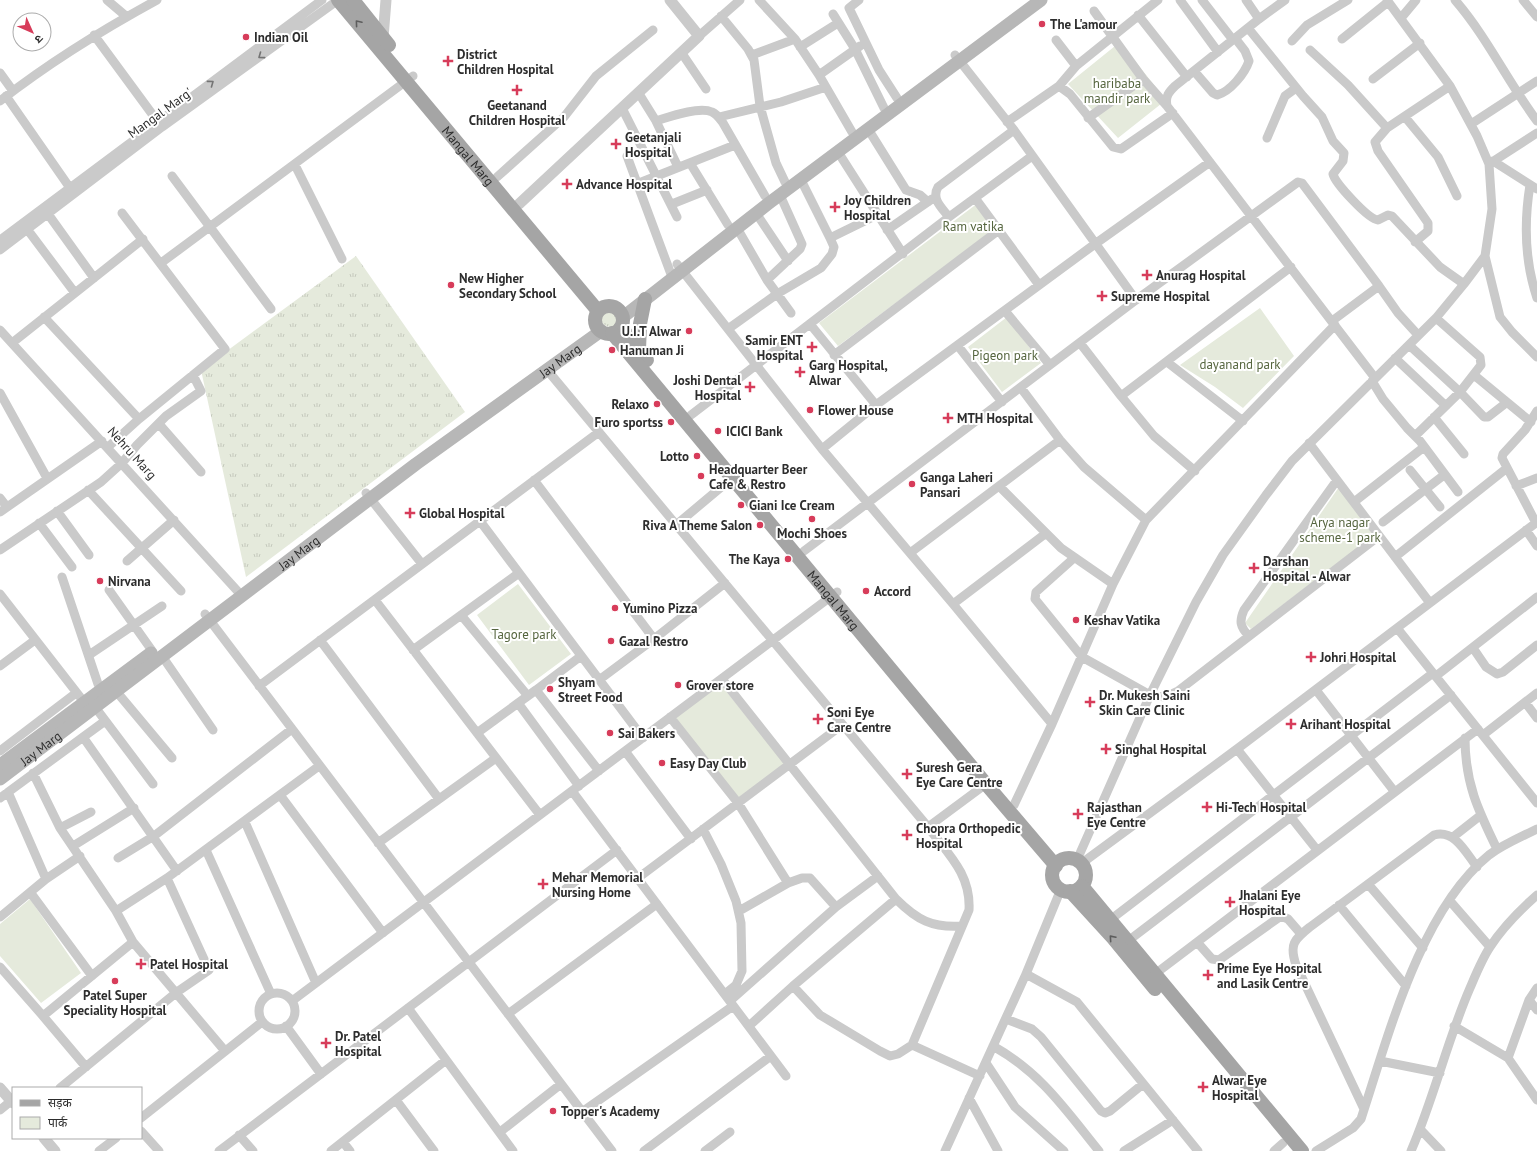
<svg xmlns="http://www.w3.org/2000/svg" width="1537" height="1151" font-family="'PT Sans','Noto Sans Devanagari',sans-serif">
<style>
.grass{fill:url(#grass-tufts)}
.green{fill:#e5eadc}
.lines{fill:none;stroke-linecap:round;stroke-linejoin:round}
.minor{stroke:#cacaca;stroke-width:9}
.tertiary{stroke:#cacaca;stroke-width:11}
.secondary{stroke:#b7b7b7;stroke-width:13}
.primary{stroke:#a5a5a5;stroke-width:14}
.oneway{stroke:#5d5d5d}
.oneway2{stroke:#747474}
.poi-dot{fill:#d73c5a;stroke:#fff;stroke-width:1.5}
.labels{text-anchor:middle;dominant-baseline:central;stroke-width:4;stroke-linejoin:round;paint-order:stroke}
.poi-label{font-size:13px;font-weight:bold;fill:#2d2d2d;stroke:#fff;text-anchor:start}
.park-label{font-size:13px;fill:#55653e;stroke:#fff}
.street-label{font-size:13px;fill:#2d2d2d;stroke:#fff}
</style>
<defs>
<pattern id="grass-tufts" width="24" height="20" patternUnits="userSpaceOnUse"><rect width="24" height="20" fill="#e5eadc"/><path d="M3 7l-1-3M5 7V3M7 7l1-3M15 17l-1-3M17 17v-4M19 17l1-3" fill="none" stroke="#c5c9bd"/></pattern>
</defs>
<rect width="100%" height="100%" fill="#fff"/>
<!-- grass -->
<path class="grass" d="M356 256 465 412 246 577 201 370Z
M600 316a11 11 0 1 1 22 0a11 11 0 1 1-22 0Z"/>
<!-- green -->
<path class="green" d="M1120 42 1166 100 1118 138 1068 84Z
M978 203 996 228 838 346 819 323Z
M1260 308 1294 356 1243 408 1215 387 1180 365Z
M1007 317 1041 363 1002 392 968 347Z
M1339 487 1354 502 1373 536 1251 629 1245 623Z
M518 584 571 654 529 685 477 615Z
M721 685 785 764 738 798 674 716Z
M30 899 81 973 41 1003 0 956V924Z"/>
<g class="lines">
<!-- minor -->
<path class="minor" d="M107 0 127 17
M759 0 795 39 819 75 852 132
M859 0 849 8 879 70 897 98
M1180 0 1218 52
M1202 0 1233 40
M1246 0 1259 19 1175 86C1169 92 1165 96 1167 106L1375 378
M1455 0C1487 37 1508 82 1537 121
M1523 0 1537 17
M1094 11 1143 79 1167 106
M833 14 855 49 884 108
M1138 15 1187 77
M721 16 748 49 754 60 760 106 776 163 785 182
M1401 18 1416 0
M1259 19 1285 0
M1248 28 1303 96 1322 117 1333 141 1344 153 1343 161 1333 174C1335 183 1368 219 1378 220L1388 215 1392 216 1440 267 1464 284
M94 35 158 122
M699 36 740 0
M1342 39 1388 2
M1056 40 1076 66
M1292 41 1307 25 1348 0
M800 47 838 23
M1310 50 1348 85 1387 128
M681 52 706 89
M752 55 795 39
M1194 71 1213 93 1217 95C1230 92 1245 73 1249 61L1245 51 1235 38
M0 73 13 91
M819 75 860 46
M1373 79 1420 43
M1059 86 1076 66 1158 0
M638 92 656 121 678 167
M6 96 70 188
M0 101C50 62 102 30 157 0
M622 108 677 217
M719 117 781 102 826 87
M1405 117 1438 157 1457 196
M1088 118 1143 79
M656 121C669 117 699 106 712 112 717 114 720 119 723 123L765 196
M1007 122 1059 86 1070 94 1113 147 1121 149 1173 113
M1471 124 1537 81
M868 129 906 190 920 195 928 202
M1267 138 1285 96 1296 88
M838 152 903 254
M627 156 672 277
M1493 161 1537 189
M690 163 728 225
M1489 164 1537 133
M295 165 342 259
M172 176 271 309
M497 177 564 117 596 76 653 30
M639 183 735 145
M1530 185C1524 222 1525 262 1537 298
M975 198 1039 285
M672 204 707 190
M756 213 788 261
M48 214 94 278
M949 217C942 208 931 199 938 187L1014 130
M737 228 767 280 791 313
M27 229 75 293
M887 230 932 199
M830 238 877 215
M0 240 322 0
M1415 242 1428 231V223L1378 151 1375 142 1387 128 1450 86
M0 250 162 127 338 0
M1485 256 1500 317 1512 332 1537 357
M161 263 413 76
M677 264 822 449
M767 280 800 249 802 244 780 195
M1379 286 1398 313 1418 335
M1136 300 1298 182 1302 183 1379 286 1332 321
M1005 311 1050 365
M44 317 139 419
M810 324 876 405
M728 329 777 294 821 268 832 254 834 247 830 238 801 180
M0 330 242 596
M12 343 143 239
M1080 343 1121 396
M1409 345 1460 392 1484 417H1488L1506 403
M958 346 1002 402
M834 355 999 230
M1395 358 1446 406
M1167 362 1243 421
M548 371 928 827C948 854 971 874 969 910L912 1045 980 1076
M1474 375 1531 422
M1372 381 1383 399 1407 428 1420 441 1458 492
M1021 388 1060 440 1084 467 1146 520
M0 393 47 478
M691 415 949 217 1032 156
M1434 417 1464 454
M159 424 201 472
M1415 436 1460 392 1481 365 1480 357 1436 318
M108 447 139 419 225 349 122 213
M1410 470 1440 507
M1195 471 1154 436 1121 396 1291 267
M534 480 654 639 725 583
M1516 486 1537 478
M1000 487 1061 548 1113 584
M88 490 181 591
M366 493 422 564
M0 498 7 507
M1354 502 1424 447
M57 511 89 555
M0 512 102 441
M480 521 643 738
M1383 522 1444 475
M39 523 72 567
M1536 523 1502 458 1503 454 1525 430 1537 411
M676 525 732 478
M1526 530 1537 546
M0 550 101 482 122 463 137 445 166 416 201 391 193 375
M804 551 1136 300 1014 130 955 55
M910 553 1060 440
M1395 557 1507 468
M1074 558 1036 592 1035 599 1082 657 1150 695 1165 697 1178 691 1379 536
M127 561 174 520
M62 577 98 684 102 690
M109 590 153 652
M0 594 84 702
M375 600 540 815
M1430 603 1537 522
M953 604 1045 534
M205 614 612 1151
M461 615 528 696
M1397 628 1537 803
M1249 636C1240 627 1239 621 1244 610L1337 480
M320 640 439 799
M1473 648 1486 667 1497 674 1503 672 1537 645
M413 650 519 573
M89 655 162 606
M162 656 213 730
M0 666 35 640
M1436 676 1537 597
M722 679 896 899
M599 680 654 639
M259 686 599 432
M536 690 581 656
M1316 690 1394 791
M116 691 172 758
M1525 702 1537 718
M518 703 579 786
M95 707 153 784
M670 717 738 803 788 883 739 911
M1052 724 1113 584 1146 520 1335 325
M477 733 536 690 599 771
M1483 735 1537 693
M83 737 177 871
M1465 738C1465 783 1478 810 1497 849
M1237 749 1317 850
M0 751 76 693
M625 751 691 839
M33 773 60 828 116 911 133 942 225 1051
M572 791 786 1076
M8 792 46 879
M280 795 383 933
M0 798 105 721
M1014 805 1052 724 953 604 822 449 876 405 1095 244 1210 162
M245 822 316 983
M928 827 986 784
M60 828 91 812
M703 829 721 864 736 901 741 923 742 971 736 985 725 994
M1453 837 1481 815
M378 843 496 758
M73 846 134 808
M206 850 271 994
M118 858 154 836 292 729
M1077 860 1150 695 1196 602 1223 555 1266 495 1292 461 1436 318 1464 284 1485 256 1492 209 1489 164 1477 136 1450 86 1387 0
M1082 863 1237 749 1430 603 1309 443
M638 878 842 725
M788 883 802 878H810L836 907
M1368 884 1423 948
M30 892 92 976
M1450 901 1490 947
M1339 905 1406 986
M116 911 167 878 319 766
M0 917 46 879 80 856
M1110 920 1433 673
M1128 941 1451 695
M1197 942 1212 959 1219 960 1281 916 1288 919 1301 934
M0 967 43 1016 133 942
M1026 974 1077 1002 1198 1151
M1155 974 1478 729
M793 986 820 1015 880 1051 890 1056 898 1054 912 1045
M259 1011a18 18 0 1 1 36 0a18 18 0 1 1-36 0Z
M1529 1000 1537 1010
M292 1001 837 592
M730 1001 836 907 878 876
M408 1008 513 1151
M508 1014 657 904
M43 1016 86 1067
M1006 1019 1032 1029 1041 1037 1101 1111 1105 1113 1110 1111 1143 1084
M286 1026 321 1074
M749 1026 793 986 896 899C917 920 932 928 962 926
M1454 1026 1508 1058 1537 1100
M993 1046C1041 1073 1065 1109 1099 1151
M1508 1058 1529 1000 1537 988
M1380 1061 1440 1073
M986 1063 1015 1107 1064 1151
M60 1088 177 992 209 970 167 878
M969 1098 998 1151
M396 1100 434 1151
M1364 1109 1296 965C1289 944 1294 940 1310 927L1434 835C1455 829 1466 853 1477 867
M0 1110 11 1101
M582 1112 733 1006
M141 1118 262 1022
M1420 1129 1441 1151
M141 1131 159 1151
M500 1132 561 1084
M239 1135 253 1151
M343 1142 350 1151
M99 1151 116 1138
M219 1151 617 850
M331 1151 446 1060
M644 1151 771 1056
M705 1151 730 1132
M945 1151 1026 974 1061 889
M1124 1151 1173 1120
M1274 1151 1283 1143
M1316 1151 1353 1128 1361 1119C1388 1037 1420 911 1489 855 1504 844 1521 837 1537 829
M1411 1151C1434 1098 1447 1041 1470 988 1476 974 1482 959 1490 947 1503 927 1520 910 1537 895"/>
<!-- tertiary -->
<path class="tertiary" d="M383 38 386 0
M519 204 699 36 670 0
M0 1088 13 1103
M44 1138 55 1151"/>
<!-- secondary -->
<g class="secondary">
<path d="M623 317 769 203 1041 0"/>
<path d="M0 765 151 653"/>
<path id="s1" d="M0 779 416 464 601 331"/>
</g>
<!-- primary -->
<g class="primary">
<path id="s2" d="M338 0 598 311"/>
<path d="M353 0 389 45"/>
<circle cx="609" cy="320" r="14"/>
<path d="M621 327 647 360"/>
<path id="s3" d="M612 333 986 784 1056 866"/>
<path d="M639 350 640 324 645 299"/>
<circle cx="1069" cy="875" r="17"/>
<path d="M1082 886 1302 1151"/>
<path d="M1070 891 1113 938 1155 989"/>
</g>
</g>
<!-- one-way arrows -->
<defs><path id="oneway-chevron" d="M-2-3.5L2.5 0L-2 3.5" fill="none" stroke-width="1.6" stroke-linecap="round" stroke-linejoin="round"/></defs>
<g class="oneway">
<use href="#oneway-chevron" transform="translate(358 23) rotate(-130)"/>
<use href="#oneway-chevron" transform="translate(1112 938) rotate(-131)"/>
</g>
<g class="oneway2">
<use href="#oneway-chevron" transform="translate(261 56) rotate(144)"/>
<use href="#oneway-chevron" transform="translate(211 83) rotate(-36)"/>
</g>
<!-- markers -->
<g class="poi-dot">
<circle cx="1042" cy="24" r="4"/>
<circle cx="246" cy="37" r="4"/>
<path d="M446 55h4v4h4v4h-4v4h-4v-4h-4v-4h4z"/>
<path d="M515 84h4v4h4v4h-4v4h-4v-4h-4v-4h4z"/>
<path d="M614 138h4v4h4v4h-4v4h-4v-4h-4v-4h4z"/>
<path d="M565 178h4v4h4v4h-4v4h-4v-4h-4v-4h4z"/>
<path d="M833 201h4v4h4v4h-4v4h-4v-4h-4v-4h4z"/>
<path d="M1145 269h4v4h4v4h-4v4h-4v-4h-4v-4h4z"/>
<circle cx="451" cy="285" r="4"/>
<path d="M1100 290h4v4h4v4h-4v4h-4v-4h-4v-4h4z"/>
<circle cx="689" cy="331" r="4"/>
<path d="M810 341h4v4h4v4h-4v4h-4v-4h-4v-4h4z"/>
<circle cx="612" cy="350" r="4"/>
<path d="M798 366h4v4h4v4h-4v4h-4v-4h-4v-4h4z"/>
<path d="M748 381h4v4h4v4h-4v4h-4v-4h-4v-4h4z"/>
<circle cx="657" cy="404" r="4"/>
<circle cx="810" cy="410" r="4"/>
<path d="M946 412h4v4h4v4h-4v4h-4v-4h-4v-4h4z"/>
<circle cx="671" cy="422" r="4"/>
<circle cx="718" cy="431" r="4"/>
<circle cx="697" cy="456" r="4"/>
<circle cx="701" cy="476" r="4"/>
<circle cx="912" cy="484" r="4"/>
<circle cx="741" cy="505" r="4"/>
<path d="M408 507h4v4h4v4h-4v4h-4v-4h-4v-4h4z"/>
<circle cx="812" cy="519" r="4"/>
<circle cx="760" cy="525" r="4"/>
<circle cx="788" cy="559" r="4"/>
<path d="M1252 562h4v4h4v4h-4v4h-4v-4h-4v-4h4z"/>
<circle cx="100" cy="581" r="4"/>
<circle cx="866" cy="591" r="4"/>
<circle cx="615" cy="608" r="4"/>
<circle cx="1076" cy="620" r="4"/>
<circle cx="611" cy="641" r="4"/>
<path d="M1309 651h4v4h4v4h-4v4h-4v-4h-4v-4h4z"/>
<circle cx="678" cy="685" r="4"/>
<circle cx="550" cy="689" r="4"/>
<path d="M1088 696h4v4h4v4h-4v4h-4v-4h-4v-4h4z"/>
<path d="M816 713h4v4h4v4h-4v4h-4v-4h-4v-4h4z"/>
<path d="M1289 718h4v4h4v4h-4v4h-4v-4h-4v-4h4z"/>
<circle cx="610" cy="733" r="4"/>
<path d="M1104 743h4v4h4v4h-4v4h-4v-4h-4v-4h4z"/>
<circle cx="662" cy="763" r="4"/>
<path d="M905 768h4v4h4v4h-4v4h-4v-4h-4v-4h4z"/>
<path d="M1205 801h4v4h4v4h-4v4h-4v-4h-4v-4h4z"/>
<path d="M1076 808h4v4h4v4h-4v4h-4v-4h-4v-4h4z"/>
<path d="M905 829h4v4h4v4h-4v4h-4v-4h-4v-4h4z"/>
<path d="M541 878h4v4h4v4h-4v4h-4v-4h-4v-4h4z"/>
<path d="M1228 896h4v4h4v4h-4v4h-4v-4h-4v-4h4z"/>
<path d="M139 958h4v4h4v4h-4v4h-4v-4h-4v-4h4z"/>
<path d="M1206 969h4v4h4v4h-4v4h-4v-4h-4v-4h4z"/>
<circle cx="115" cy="981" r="4"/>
<path d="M324 1037h4v4h4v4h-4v4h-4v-4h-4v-4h4z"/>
<path d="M1201 1081h4v4h4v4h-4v4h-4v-4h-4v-4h4z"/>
<circle cx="553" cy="1111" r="4"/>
</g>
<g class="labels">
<!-- poi labels -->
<g class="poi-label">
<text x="1050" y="24">The L'amour</text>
<text x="254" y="37">Indian Oil</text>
<text x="457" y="54">District<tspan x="457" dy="15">Children Hospital</tspan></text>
<text x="517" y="105" text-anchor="middle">Geetanand<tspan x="517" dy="15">Children Hospital</tspan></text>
<text x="625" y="137">Geetanjali<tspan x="625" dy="15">Hospital</tspan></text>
<text x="576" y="184">Advance Hospital</text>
<text x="844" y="200">Joy Children<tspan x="844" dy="15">Hospital</tspan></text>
<text x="1156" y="275">Anurag Hospital</text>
<text x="459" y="278">New Higher<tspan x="459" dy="15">Secondary School</tspan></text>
<text x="1111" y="296">Supreme Hospital</text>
<text x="681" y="331" text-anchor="end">U.I.T Alwar</text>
<text x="803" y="340" text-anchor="end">Samir ENT<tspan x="803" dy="15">Hospital</tspan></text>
<text x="620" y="350">Hanuman Ji</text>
<text x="809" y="365">Garg Hospital,<tspan x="809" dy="15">Alwar</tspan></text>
<text x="741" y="380" text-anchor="end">Joshi Dental<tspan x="741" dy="15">Hospital</tspan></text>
<text x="649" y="404" text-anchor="end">Relaxo</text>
<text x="818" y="410">Flower House</text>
<text x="957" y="418">MTH Hospital</text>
<text x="663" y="422" text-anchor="end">Furo sportss</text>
<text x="726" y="431">ICICI Bank</text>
<text x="689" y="456" text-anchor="end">Lotto</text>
<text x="709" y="469">Headquarter Beer<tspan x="709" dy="15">Cafe &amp; Restro</tspan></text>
<text x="920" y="477">Ganga Laheri<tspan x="920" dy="15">Pansari</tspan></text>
<text x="749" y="505">Giani Ice Cream</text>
<text x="419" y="513">Global Hospital</text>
<text x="752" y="525" text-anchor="end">Riva A Theme Salon</text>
<text x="812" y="533" text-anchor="middle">Mochi Shoes</text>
<text x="780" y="559" text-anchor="end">The Kaya</text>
<text x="1263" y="561">Darshan<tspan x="1263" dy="15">Hospital - Alwar</tspan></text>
<text x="108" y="581">Nirvana</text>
<text x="874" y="591">Accord</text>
<text x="623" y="608">Yumino Pizza</text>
<text x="1084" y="620">Keshav Vatika</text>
<text x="619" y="641">Gazal Restro</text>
<text x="1320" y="657">Johri Hospital</text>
<text x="558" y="682">Shyam<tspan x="558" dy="15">Street Food</tspan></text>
<text x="686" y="685">Grover store</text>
<text x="1099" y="695">Dr. Mukesh Saini<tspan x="1099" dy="15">Skin Care Clinic</tspan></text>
<text x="827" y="712">Soni Eye<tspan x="827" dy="15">Care Centre</tspan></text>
<text x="1300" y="724">Arihant Hospital</text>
<text x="618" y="733">Sai Bakers</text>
<text x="1115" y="749">Singhal Hospital</text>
<text x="670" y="763">Easy Day Club</text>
<text x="916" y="767">Suresh Gera<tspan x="916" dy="15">Eye Care Centre</tspan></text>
<text x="1087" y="807">Rajasthan<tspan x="1087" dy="15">Eye Centre</tspan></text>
<text x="1216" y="807">Hi-Tech Hospital</text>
<text x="916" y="828">Chopra Orthopedic<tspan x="916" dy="15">Hospital</tspan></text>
<text x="552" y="877">Mehar Memorial<tspan x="552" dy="15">Nursing Home</tspan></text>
<text x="1239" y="895">Jhalani Eye<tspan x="1239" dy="15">Hospital</tspan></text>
<text x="150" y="964">Patel Hospital</text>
<text x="1217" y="968">Prime Eye Hospital<tspan x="1217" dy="15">and Lasik Centre</tspan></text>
<text x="115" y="995" text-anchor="middle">Patel Super<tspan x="115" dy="15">Speciality Hospital</tspan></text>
<text x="335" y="1036">Dr. Patel<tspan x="335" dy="15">Hospital</tspan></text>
<text x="1212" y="1080">Alwar Eye<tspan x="1212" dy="15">Hospital</tspan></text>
<text x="561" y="1111">Topper's Academy</text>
</g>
<!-- park labels -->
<g class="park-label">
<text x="1117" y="83">haribaba<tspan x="1117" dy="15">mandir park</tspan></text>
<text x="973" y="226">Ram vatika</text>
<text x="1005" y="355">Pigeon park</text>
<text x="1240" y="364">dayanand park</text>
<text x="1340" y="522">Arya nagar<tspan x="1340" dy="15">scheme-1 park</tspan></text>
<text x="524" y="634">Tagore park</text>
</g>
<!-- street labels -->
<g class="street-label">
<text transform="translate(160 113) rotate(-36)">Mangal Marg'</text>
<text stroke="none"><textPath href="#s2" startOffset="203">Mangal Marg</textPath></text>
<text stroke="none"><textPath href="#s1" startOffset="699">Jay Marg</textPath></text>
<text transform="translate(132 453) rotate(48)">Nehru Marg</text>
<text stroke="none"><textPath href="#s1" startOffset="375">Jay Marg</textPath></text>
<text stroke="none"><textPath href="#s3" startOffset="347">Mangal Marg</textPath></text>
<text stroke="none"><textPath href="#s1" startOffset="51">Jay Marg</textPath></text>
</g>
</g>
<!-- legend -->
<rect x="12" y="1087" width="130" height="52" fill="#ffffff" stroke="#ababab"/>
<rect x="20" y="1100" width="20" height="6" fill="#a5a5a5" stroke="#ababab"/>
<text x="48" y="1107" font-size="12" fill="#2d2d2d">सड़क</text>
<rect x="20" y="1117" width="20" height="12" fill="#e5eadc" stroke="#ababab"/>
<text x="48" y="1127" font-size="12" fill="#2d2d2d">पार्क</text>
<!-- north arrow -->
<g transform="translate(32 32) rotate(135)"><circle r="19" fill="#ffffff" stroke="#ababab"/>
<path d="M0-3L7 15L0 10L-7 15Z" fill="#d73c5a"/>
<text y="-6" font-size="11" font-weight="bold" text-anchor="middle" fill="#2d2d2d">उ</text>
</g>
</svg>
